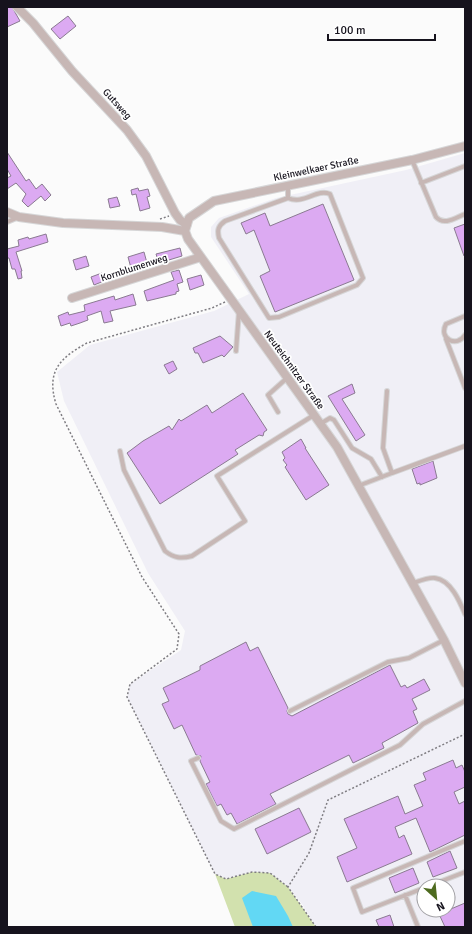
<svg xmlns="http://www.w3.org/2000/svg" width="472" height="934" font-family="Signika,sans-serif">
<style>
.built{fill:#f0eff6;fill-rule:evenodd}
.green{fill:#d2e1ae}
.water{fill:#62d8f4}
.building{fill:#dcaaf2;stroke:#8a7a91}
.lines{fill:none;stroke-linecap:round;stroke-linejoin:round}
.service-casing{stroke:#d6d6d7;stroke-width:6}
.minor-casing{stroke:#d6d6d7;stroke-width:10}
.path{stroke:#7f7d82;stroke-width:1.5;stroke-dasharray:2 2;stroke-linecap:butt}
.service{stroke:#c7b7b5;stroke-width:4}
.minor{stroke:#c7b7b5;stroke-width:8}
.labels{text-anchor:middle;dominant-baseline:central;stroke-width:3.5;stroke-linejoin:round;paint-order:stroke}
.street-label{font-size:10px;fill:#16131d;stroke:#fff}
</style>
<rect width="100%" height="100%" fill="#fbfbfb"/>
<!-- built -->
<path class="built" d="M465 153V927H316L302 904 288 887 252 872 226 879 215 874 127 697 130 684 181 650 185 631 148 573 64 401 57 372 90 345 214 311 249 294 211 237V227L219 218 276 198 406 170ZM424 886H448V910H424Z"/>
<!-- green -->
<path class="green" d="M252 872 270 873 288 887 316 927H235L215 874 226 879Z"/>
<!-- water -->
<path class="water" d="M252 891 276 896 288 916 293 927H253L242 898Z"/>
<!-- building -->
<path class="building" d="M7 7H12L20 21 7 27Z
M68 16 76 26 60 39 51 29Z
M7 152 26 181 29 179 36 189 42 184 51 195 45 201 41 196 28 207 22 201 26 194 16 183 7 189V178L11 176 7 169Z
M138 188 139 191 148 189 150 196 147 197 150 208 140 211 136 194 132 195 131 190Z
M117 197 120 206 110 208 108 199Z
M323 204 354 280 275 312 260 276 270 271 254 230 246 234 241 223 265 213 270 226Z
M465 224V255L464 256 454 228Z
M46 234 48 242 16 252 22 271H21L22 278 18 279 15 269H12L9 258H7V249L19 246 18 240 28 237 29 239Z
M180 248 182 256 159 263 156 254Z
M144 252 147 263 131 268 128 257Z
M86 256 89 266 76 270 73 260Z
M179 270 183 282 177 284 179 291 176 292V294L147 301 144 291 174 280 171 272Z
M102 273 104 281 94 285 91 277Z
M201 275 204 285 190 290 187 279Z
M133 294 136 305 110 311 113 321 104 323 101 311 87 316 88 320 80 323 71 326 70 323 61 326 58 316 68 312 69 315 85 311 84 305 114 296 115 300Z
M220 336 233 347 224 357 222 355 203 363 198 353H195L193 348Z
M173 361 177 369 169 374 164 365Z
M352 384 355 393 342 399 365 435 356 441 328 396Z
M243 393 267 430 264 432 263 436 259 435 235 450 238 454 160 504 127 453 143 441 169 426 172 430 179 419 181 421 207 405 212 413Z
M301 439 306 448H305L329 485 306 500 285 467 287 465 283 460 285 458 282 452Z
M433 461 437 478 420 485V483L417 484 412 469Z
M246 642 250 651 258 647 288 708 287 711 288 714 292 716 390 665 401 687 405 685 407 688 424 679 430 690 412 699 417 709 413 711 418 723 382 743 384 748 353 763 349 755 270 794 276 804 237 824 231 813 227 815 221 804 217 806 206 784 210 782 200 761 201 756 196 755 182 725 174 729 162 704 169 701 163 688 200 670V666Z
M453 760 456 768 462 765 465 772V787L454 792 459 804 465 801V835L430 852 416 818 395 827 399 838 404 835 412 854 347 882 337 857 357 848 344 819 398 796 405 814 423 806 414 785 426 780 423 773Z
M299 808 311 832 267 854 255 829Z
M450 851 457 868 433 877 427 862Z
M413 868 419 883 395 893 389 878Z
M465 903V927H445L439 914Z
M390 915 394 927H379L376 920Z"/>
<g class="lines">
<!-- service casing -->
<g class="service-casing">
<path id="service" d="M412 160 436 217C444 226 455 218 465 214
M421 183 465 166
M288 186V198L225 221C218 226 217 230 219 238L269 318 279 317 357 285 363 278 330 194C317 188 304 205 288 198
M7 222 19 217
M465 316 446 324C438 339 457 348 465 335
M446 339 465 388
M236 351 239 311
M278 412 268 395 287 378
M320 424 330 418 334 420 352 448 371 459 382 477
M120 451 124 470 165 551C174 558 181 559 192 556L245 521 217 476 314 415
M392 473 465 446
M358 486 392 473 383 448 387 391
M413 583C419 581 429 577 435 578 451 580 460 602 465 614
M290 711 388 662 409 658 444 640
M198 758 191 761 221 821 234 829 400 745 423 724 465 701
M429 886 465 872
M424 888 362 912 353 888 465 841
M405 895 418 927"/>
</g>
<!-- minor casing -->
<g class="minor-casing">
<path id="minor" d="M17 7 33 23 72 71 127 130 146 156 175 213 180 220 187 225
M7 212 19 217 63 223 162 227 185 231
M185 231 188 239 337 447 444 640 465 683
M185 231 189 218 214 201 412 160 465 146
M72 298 201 257"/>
</g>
<!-- path -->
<path class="path" d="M160 219 169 216
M225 302 212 308 87 343C60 358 46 371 56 404L142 577 179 634 177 649 130 684 127 697 215 874 226 879 252 872 270 873 288 887
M316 927 288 887 309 853 328 800 465 734"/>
<!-- service -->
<use href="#service" class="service"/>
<!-- minor -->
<use href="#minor" class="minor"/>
</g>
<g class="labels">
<!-- street labels -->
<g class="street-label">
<text transform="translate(117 104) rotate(48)">Gutsweg</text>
<text transform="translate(316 169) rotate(-12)">Kleinwelkaer Straße</text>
<text transform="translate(134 268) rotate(-18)">Kornblumenweg</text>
<text transform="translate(294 370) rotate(54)">Neuteichnitzer Straße</text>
</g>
</g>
<!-- border -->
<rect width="472" height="934" fill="none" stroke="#16131d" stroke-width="16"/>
<!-- north arrow -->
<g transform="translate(436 898) rotate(153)"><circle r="19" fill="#ffffff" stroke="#a2a1a5"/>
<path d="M0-3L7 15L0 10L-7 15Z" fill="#4e6b1f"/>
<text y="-6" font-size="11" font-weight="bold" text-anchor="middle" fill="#16131d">N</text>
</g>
<!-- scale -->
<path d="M328 34v6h107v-6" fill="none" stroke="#16131d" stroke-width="2"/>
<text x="334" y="34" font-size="12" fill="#16131d" stroke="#ffffff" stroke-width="3" paint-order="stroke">100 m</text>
</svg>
